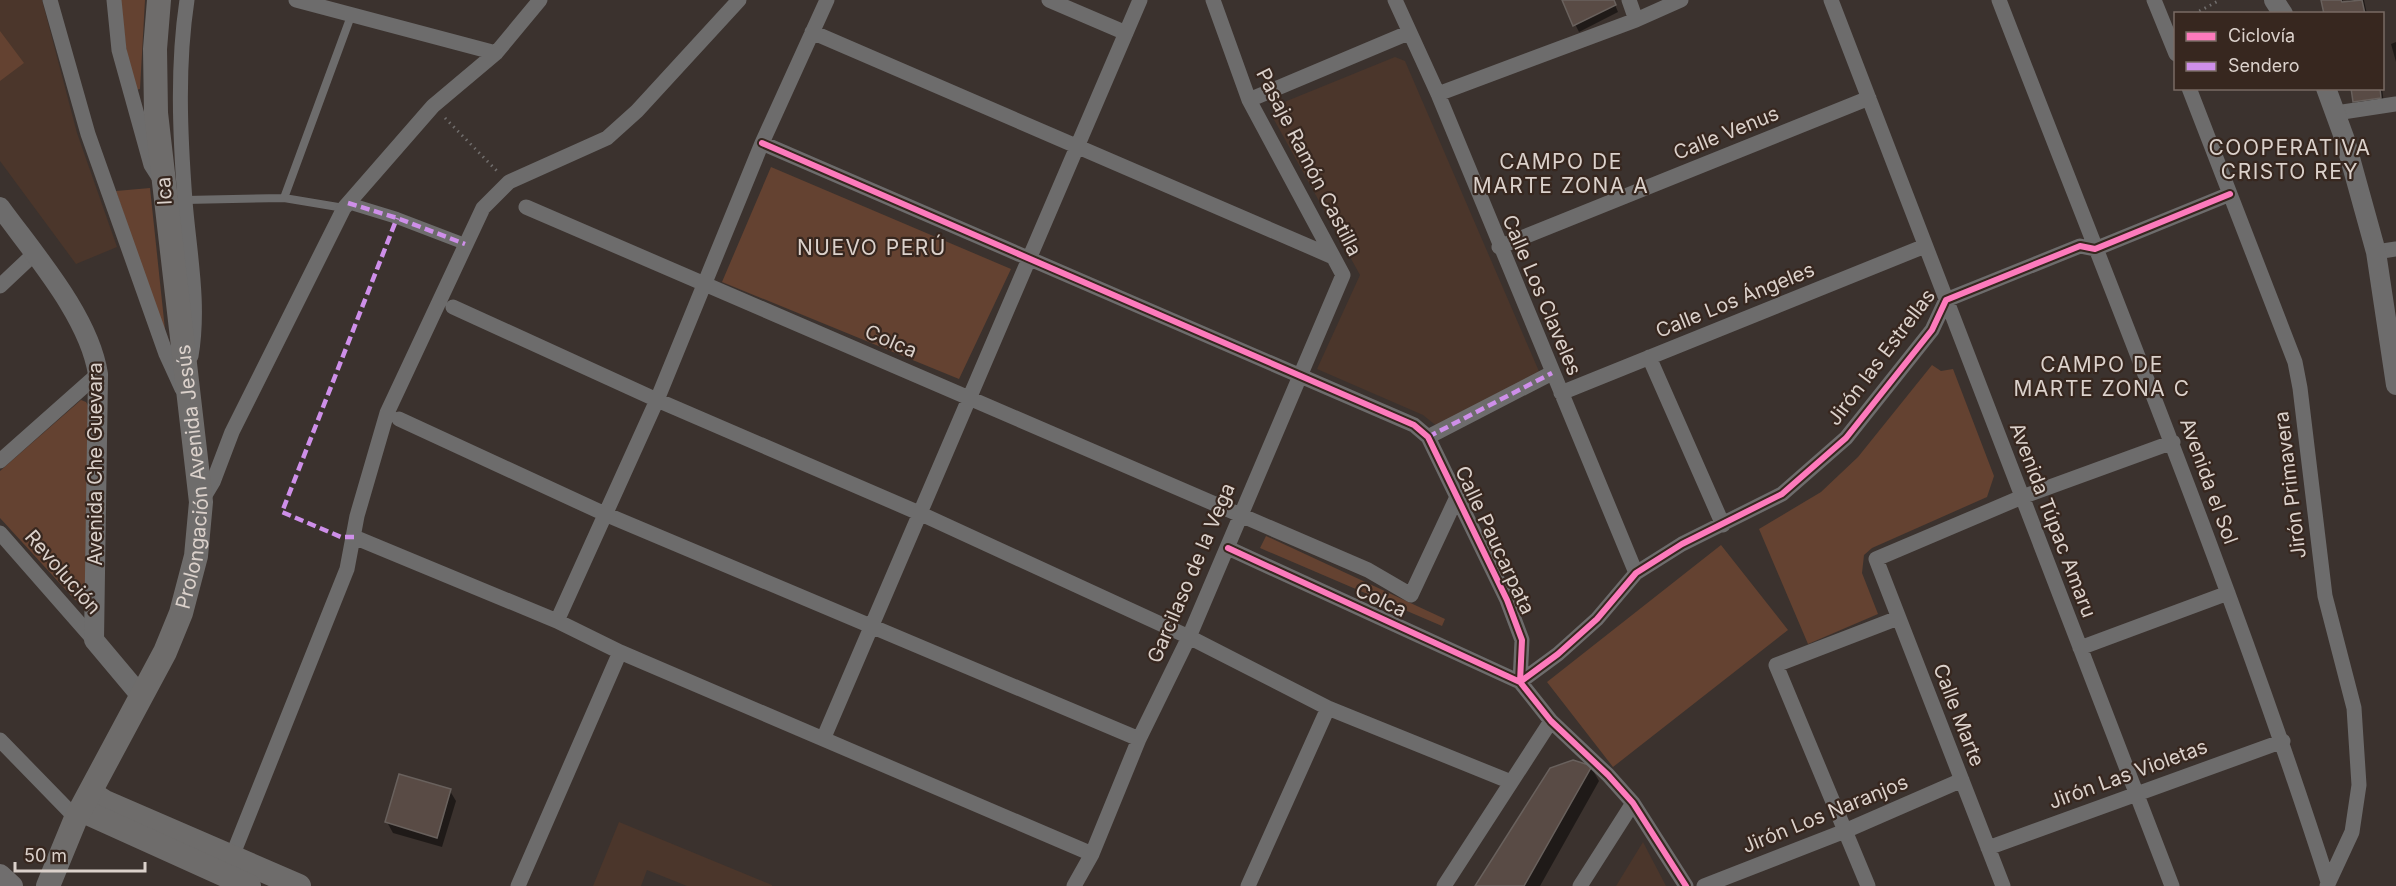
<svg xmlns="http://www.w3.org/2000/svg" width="2396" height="886" font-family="Inter,sans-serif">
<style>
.built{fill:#4b362b}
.green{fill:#644231}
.shadow{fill:#0007}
.building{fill:#594b45;stroke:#69615d;stroke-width:1.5}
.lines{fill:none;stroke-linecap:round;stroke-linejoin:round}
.path{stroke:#716e6d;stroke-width:3;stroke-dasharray:1.5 4.5;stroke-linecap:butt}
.service{stroke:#6d6c6c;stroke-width:8}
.pedestrian{stroke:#6d6c6c;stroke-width:12}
.minor{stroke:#6d6c6c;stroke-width:15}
.tertiary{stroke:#6d6c6c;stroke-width:20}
.secondary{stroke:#706e6e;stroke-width:22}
.primary{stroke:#6e6c6b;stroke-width:24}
.quiet{stroke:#ce8fe9;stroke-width:4.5;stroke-dasharray:9 4.5;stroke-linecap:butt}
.cycleway-casing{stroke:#37271f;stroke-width:10}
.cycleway{stroke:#fd7abc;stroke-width:6}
.labels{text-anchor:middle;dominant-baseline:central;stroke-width:4.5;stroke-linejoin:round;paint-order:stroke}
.street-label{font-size:20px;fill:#dbd1cb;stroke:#37271f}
.neighbourhood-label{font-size:21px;letter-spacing:1.5px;fill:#dbd1cb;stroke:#37271f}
</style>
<rect width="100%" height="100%" fill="#3b322e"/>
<!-- built -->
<path class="built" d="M0 0H42L77 133 117 247 76 264 0 161Z
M1395 57 1405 61 1541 376 1438 427 1423 415 1317 369 1360 275 1272 116 1277 105Z
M619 822 772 885V886H687L647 870 641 886H593Z
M1643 842 1666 886H1616Z"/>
<!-- green -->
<path class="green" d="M120 0H145L140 89 136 90 127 55Z
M0 31 24 63 0 81Z
M771 167 1011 269 959 379 722 282Z
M150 188 166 339 116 191Z
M1932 365 1941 371 1953 369 1994 476 1987 497 1872 548 1864 555 1862 573 1878 614 1808 644 1759 529 1821 492 1858 457Z
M81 400 86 402 90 409 85 597 79 601 75 600 0 518V471Z
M1266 536 1445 619 1442 626 1260 548Z
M1721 545 1788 630 1613 767 1547 682Z"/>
<!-- shadow -->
<path class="shadow" d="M1563 0H1613L1618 12 1579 32Z
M2322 0H2343V3L2350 0H2364L2367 14H2325Z
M2396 42V62L2391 44Z
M2353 88H2382L2384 104 2358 108Z
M1591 767 1599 781 1540 886H1477Z
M450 791 456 801 442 847 393 833 387 822Z"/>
<!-- building -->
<path class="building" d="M1562 0H1614L1616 5 1573 26Z
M2321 0H2341L2342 2 2362 0 2365 14H2324Z
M2351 88H2380L2381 98 2353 102Z
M1573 760 1592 766 1524 886H1475L1550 768Z
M399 774 451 789 437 838 385 822Z"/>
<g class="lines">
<!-- path -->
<path class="path" d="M2194 14 2220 0
M445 118 497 171"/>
<!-- service -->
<path class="service" d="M284 198 351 16
M185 200 284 198 344 208"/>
<!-- pedestrian -->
<path class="pedestrian" d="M348 203 397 218 465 244"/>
<!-- minor -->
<path class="minor" d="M50 0 88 134 166 354 182 389
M114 0 119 50 151 165 158 176
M187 0C177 66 180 134 185 201 189 252 200 304 191 356
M296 0 496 53
M1049 0 1126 33
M1395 0 1438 94 1636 573
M1629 0 1636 20
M1831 0 2172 886
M1999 0C2112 293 2232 583 2328 882
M2154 0 2176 54
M812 32 1331 256
M2189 88 2295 362 2300 388 2325 596 2354 708 2359 785 2352 832 2327 886
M1438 94 1636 20 1681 0
M1249 100 1408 33
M2336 113 2396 104
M762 143 1414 425 1428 437 1507 600 1522 640 1520 682 1551 721 1608 775 1633 803 1686 886
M526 207 1368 570 1411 595 1457 497
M1499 247 1869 98
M2376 252 2396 249
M0 286 34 254
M453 307 657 400 919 513 1189 637 1328 708 1511 782
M1649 357 1723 525
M1561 393 1925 246
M399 419 605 514 1139 739
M1428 437 1552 373
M0 461 98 374
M201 502 213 482 232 432 344 208 433 106 496 53 540 0
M0 533 94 640
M354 537 557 621 620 652 1092 854
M1228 548 1520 682 1558 654 1597 619 1636 573 1682 544 1782 494 1846 438 1932 330 1946 300 2080 246 2095 249 2230 194
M557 621 657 400 762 143 827 0
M2080 648 2228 593
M824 737 1140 0
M0 740 76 818
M1988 848 2283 741
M229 864 347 569 357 516 387 413 483 208 509 182 607 138 637 111 739 0
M518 886 620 652
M1074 886 1092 854 1139 739 1189 637 1343 275 1249 100 1213 0
M1248 886 1328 708
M1444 886 1551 721
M1580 886 1633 803
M1704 886 1845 831 1962 780
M1868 886 1776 665 1898 618
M2003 886 1876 559 2022 497 2173 442"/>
<!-- tertiary -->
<path class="tertiary" d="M2274 0 2283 14
M2326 88 2345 140 2376 252 2396 385
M0 207C34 254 89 316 98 374L94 640 141 696"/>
<!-- secondary -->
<path class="secondary" d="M0 875 12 886"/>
<!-- primary -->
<g class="primary">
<path d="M91 793 105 802 299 886"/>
<path d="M81 810 249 886"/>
<path id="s1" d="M48 886 76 818 165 652 181 613 196 556 201 502 156 113 155 49 159 0"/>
</g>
<!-- quiet -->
<path class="quiet" d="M348 203 397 218 465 244
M1428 437 1552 373
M354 537H341L282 512 397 218"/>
<!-- cycleway casing -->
<g class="cycleway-casing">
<path id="cycleway" d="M762 143 1414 425 1428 437 1507 600 1522 640 1520 682 1551 721 1608 775 1633 803 1686 886
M1228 548 1520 682 1558 654 1597 619 1636 573 1682 544 1782 494 1846 438 1932 330 1946 300 2080 246 2095 249 2230 194"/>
</g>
<!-- cycleway -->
<use href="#cycleway" class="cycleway"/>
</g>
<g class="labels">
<!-- street labels -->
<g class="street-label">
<text transform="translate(1726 133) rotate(-22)">Calle Venus</text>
<text transform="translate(1309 162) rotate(63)">Pasaje Ramón Castilla</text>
<text transform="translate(164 191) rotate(-93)">Ica</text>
<text transform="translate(1542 295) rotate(67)">Calle Los Claveles</text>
<text transform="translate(1735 300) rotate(-22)">Calle Los Ángeles</text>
<text transform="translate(891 341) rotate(23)">Colca</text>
<text transform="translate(1881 357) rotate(-53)">Jirón las Estrellas</text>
<text transform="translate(95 464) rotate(-90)">Avenida Che Guevara</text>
<text stroke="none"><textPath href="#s1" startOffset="442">Prolongación Avenida Jesús</textPath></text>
<text transform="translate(2209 481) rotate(70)">Avenida el Sol</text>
<text transform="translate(2290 485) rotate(-97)">Jirón Primavera</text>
<text transform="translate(2053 520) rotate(69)">Avenida Túpac Amaru</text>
<text transform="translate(1495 540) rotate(65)">Calle Paucarpata</text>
<text transform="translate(63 572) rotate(49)">Revolución</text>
<text transform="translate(1191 573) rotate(-67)">Garcilaso de la Vega</text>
<text transform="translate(1381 600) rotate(25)">Colca</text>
<text transform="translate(1959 715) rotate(69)">Calle Marte</text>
<text transform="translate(2128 774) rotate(-20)">Jirón Las Violetas</text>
<text transform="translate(1825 814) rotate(-22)">Jirón Los Naranjos</text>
</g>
<!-- neighbourhood labels -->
<g class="neighbourhood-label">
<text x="2290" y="147">COOPERATIVA<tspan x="2290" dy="24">CRISTO REY</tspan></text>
<text x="1561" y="161">CAMPO DE<tspan x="1561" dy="24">MARTE ZONA A</tspan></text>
<text x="872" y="247">NUEVO PERÚ</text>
<text x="2102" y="364">CAMPO DE<tspan x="2102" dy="24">MARTE ZONA C</tspan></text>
</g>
</g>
<!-- legend -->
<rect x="2174" y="12" width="210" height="78" fill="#37271f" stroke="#796b64" stroke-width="1.5"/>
<rect x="2186" y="32" width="30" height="9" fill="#fd7abc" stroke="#796b64" stroke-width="1.5"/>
<text x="2228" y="42" font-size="18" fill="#dbd1cb">Ciclovía</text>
<rect x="2186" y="62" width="30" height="9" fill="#ce8fe9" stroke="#796b64" stroke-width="1.5"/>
<text x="2228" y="72" font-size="18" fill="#dbd1cb">Sendero</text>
<!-- scale -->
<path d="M15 862v9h130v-9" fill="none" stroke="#dbd1cb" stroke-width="3"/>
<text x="24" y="862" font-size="18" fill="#dbd1cb" stroke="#37271f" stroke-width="4.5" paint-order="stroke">50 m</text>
</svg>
